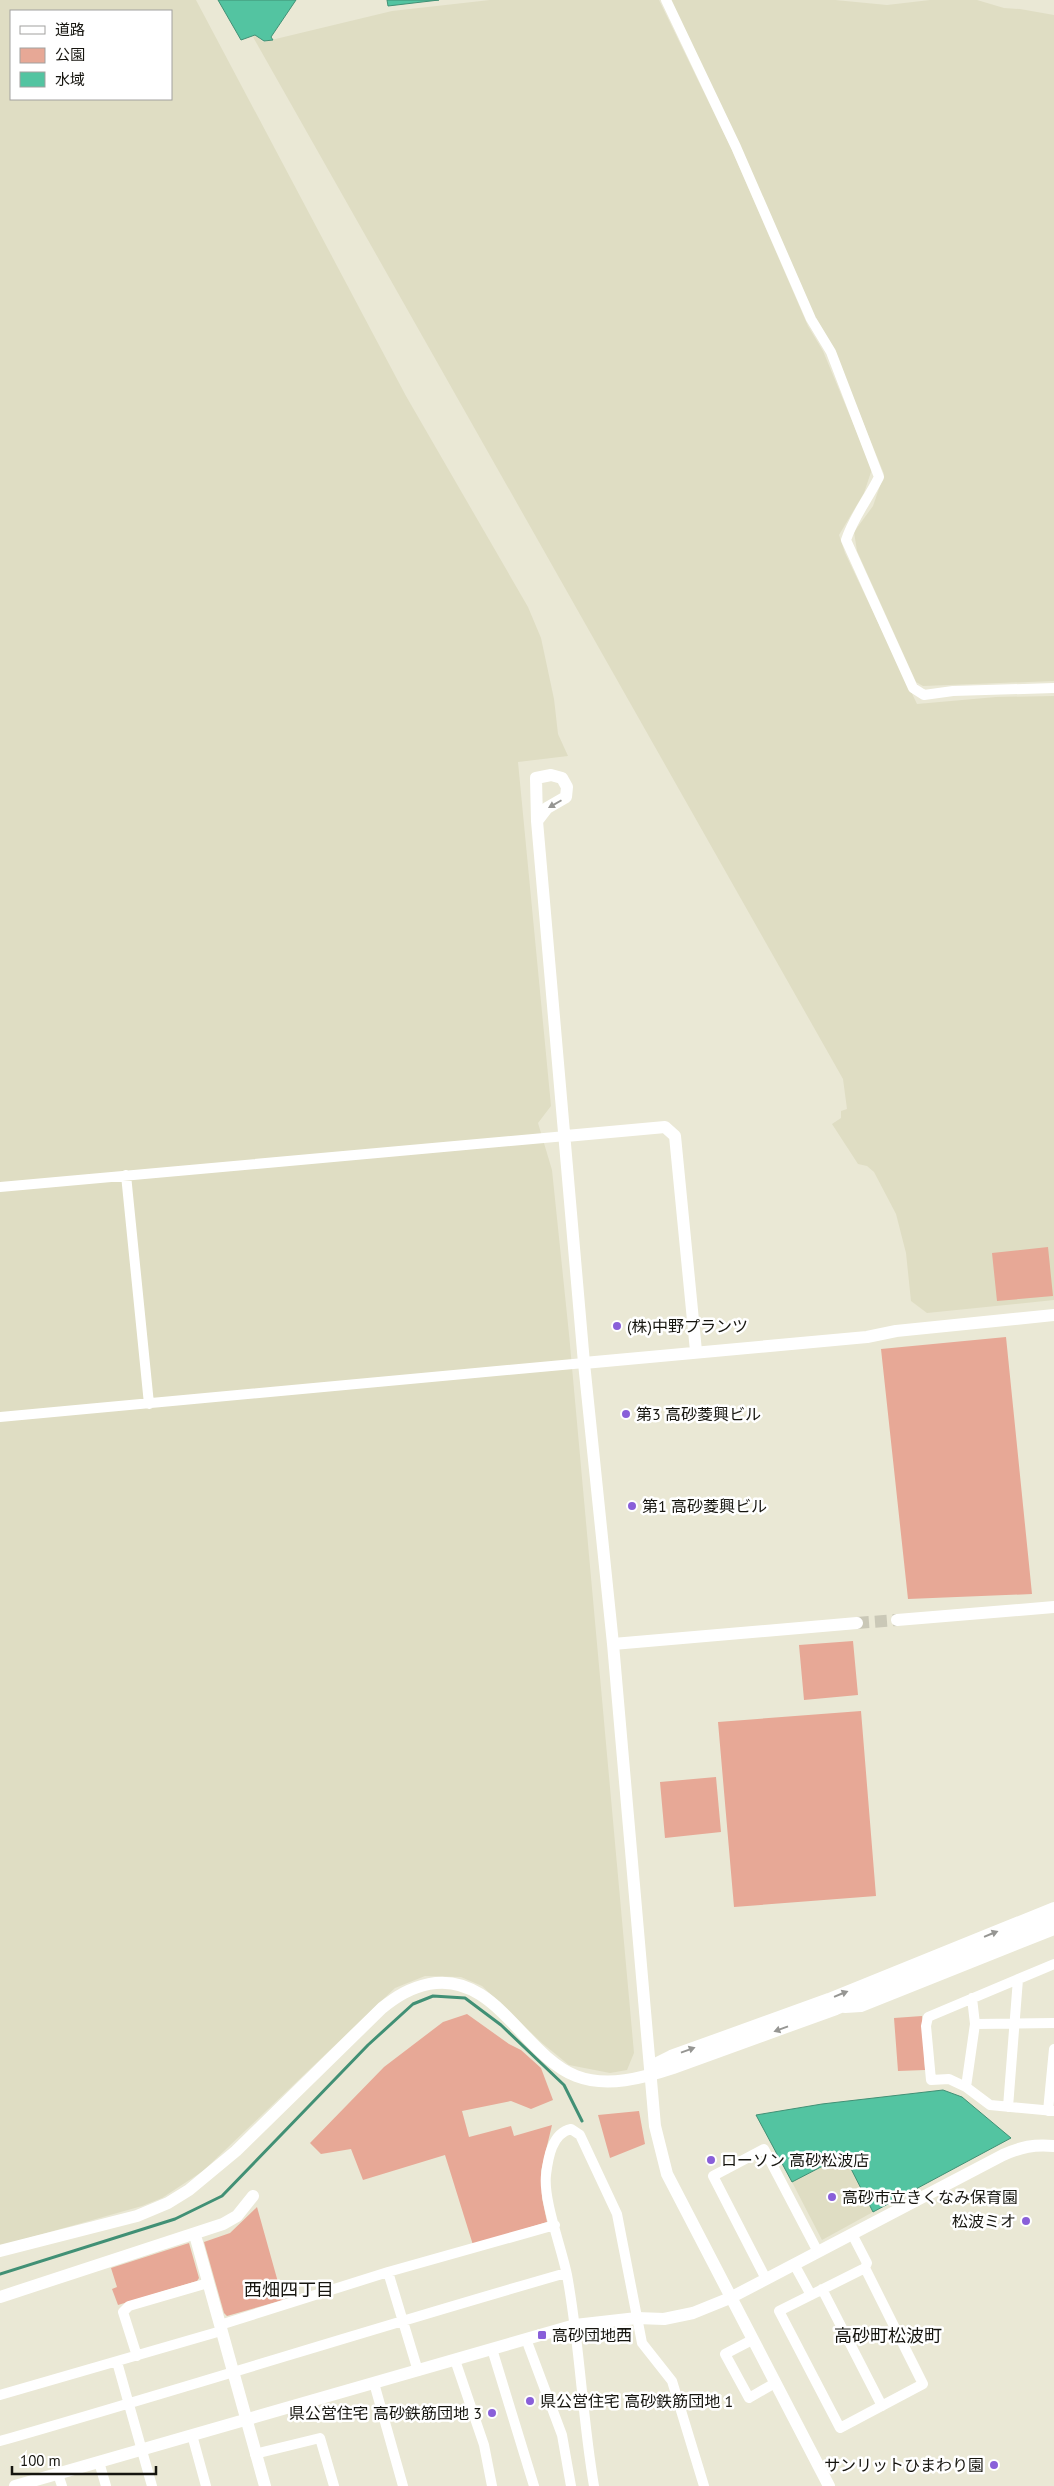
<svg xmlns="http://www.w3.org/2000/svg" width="1054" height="2486" font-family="'PT Sans','Noto Sans JP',sans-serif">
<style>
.built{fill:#dfddc3;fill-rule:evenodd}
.green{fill:#e7a896}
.water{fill:#53c4a1;stroke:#419075}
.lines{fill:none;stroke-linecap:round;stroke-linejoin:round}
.stream{stroke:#419075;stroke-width:3}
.tertiary-tunnel{stroke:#cac8b7;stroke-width:12;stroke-dasharray:12 6;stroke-linecap:butt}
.minor{stroke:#fff;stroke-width:10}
.tertiary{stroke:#fff;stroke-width:12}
.oneway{fill:#969693}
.poi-dot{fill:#895fd9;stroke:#fff;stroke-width:2}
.labels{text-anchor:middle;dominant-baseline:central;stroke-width:5;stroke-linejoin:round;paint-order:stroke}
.poi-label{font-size:16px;fill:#16150f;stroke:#fff;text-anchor:start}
.neighbourhood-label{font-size:18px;fill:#16150f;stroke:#fff}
</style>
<rect width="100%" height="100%" fill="#eae8d5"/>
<!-- built -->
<path class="built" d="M0 0H196L406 396 528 607 541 638 554 699 558 734 568 756 518 762 551 1106 538 1123 552 1170 569 1334 634 2053 627 2070 610 2073 569 2065 542 2043 482 1986 461 1977 425 1976 395 1988 203 2171 162 2198 142 2206 0 2246ZM11 11H171V99H11Z
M490 0H659L731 148 808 326 823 351 872 469 864 493 839 535 845 553 917 704 996 697 1054 696V1300L927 1313 911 1301 906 1253 896 1214 874 1172 867 1166 858 1164 832 1124 841 1118V1111L847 1109 843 1079 253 37 255 35 263 42 392 11Z
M670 0H835L887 5 930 0H977L1004 8 1020 9 1054 15V681L923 686 916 682 857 551 854 532 873 506 884 474 835 353 816 324Z
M844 2155 873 2212 822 2240 792 2182Z"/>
<!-- green -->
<path class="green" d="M1048 1247 1053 1296 997 1301 992 1253Z
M1006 1337 1032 1594 908 1599 881 1349Z
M853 1641 858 1695 804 1700 799 1645Z
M861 1711 876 1896 734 1907 718 1722Z
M716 1777 721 1832 665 1838 660 1782Z
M467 2014 509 2044 521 2050 541 2068 553 2100 531 2109 511 2101 462 2111 469 2137 511 2126 514 2136 552 2125 541 2171 542 2198 547 2222 473 2245 445 2155 363 2180 351 2149 321 2154 310 2143 384 2067 443 2022Z
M922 2016 925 2070 898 2071 894 2018Z
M639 2111 645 2144 610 2158 598 2115Z
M257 2207 283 2300 227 2316 224 2313 204 2242 230 2233Z
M189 2243 199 2278 197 2281 118 2305 112 2289 117 2287 111 2268Z"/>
<!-- water -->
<path class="water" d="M218 0H296L271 37 273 40 264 41 255 35 241 40Z
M387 0H439L388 6Z
M943 2090 962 2097 1011 2138 873 2212 844 2155 792 2182 756 2115 822 2104Z"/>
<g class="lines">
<!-- stream -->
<path class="stream" d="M0 2274 175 2219 222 2196 368 2045 413 2004 433 1996 465 1998 501 2025 564 2085 582 2121"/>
<!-- tertiary-tunnel -->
<path class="tertiary-tunnel" d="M857 1623 897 1620"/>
<!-- minor -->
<path class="minor" d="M666 0 736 147 811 319 831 352 879 477C868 499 853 518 846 540L913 688 924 695 953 691 1054 688
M126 1175 149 1404
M0 1187 566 1136
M0 1417 584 1363
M1054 1964 928 2017 926 2026 931 2080 949 2079 966 2087 990 2105 1054 2111
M845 2008 861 2007 1054 1930
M975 2024 1054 2023
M966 2087 975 2024 972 1998
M1008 2107 1018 1979
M1048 2111 1054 2049
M852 2234 867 2263 865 2268 923 2384 840 2428 779 2311 865 2268
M794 2264 811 2295
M388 2272 418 2371
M766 2279 713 2176 764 2149 818 2252
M822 2289 882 2406
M220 2325 388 2272 555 2225
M526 2339 562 2435 571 2486
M752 2340 725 2354 749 2398 775 2383
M492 2349 534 2486
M137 2356 123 2312 129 2306 208 2283
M455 2360 484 2445 492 2486
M117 2362 152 2486
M374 2383 403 2486
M0 2395 221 2331
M192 2435 206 2486
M0 2441C189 2387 377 2327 566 2273
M255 2454 320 2438 334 2486
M99 2462 106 2486
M58 2474 62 2486
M594 2486C582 2416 580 2345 567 2275 562 2249 543 2200 546 2175 548 2158 552 2133 571 2129L580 2135 617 2214 642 2343 672 2381 704 2486"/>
<!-- tertiary -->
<path class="tertiary" d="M537 821 547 808 566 797 567 787 562 778 551 775 536 778 537 821 584 1363 613 1644 655 2126 667 2174 829 2486
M566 1136 665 1127 675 1136 696 1351
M584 1363 867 1337 896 1331 1054 1315
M897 1620 1054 1607
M613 1644 857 1623
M649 2076 657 2063 671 2056 829 1999 1054 1908
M195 2235 265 2486
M0 2251 137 2216 168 2203 189 2190 236 2151 382 2008C397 1996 410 1988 429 1984 495 1971 523 2055 576 2076 607 2088 643 2078 673 2068L836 2009 1054 1920
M0 2297 223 2224 237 2216 253 2196
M15 2486 575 2325 637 2318 664 2319 693 2313 730 2298 1003 2155C1021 2147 1034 2144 1054 2146"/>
</g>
<!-- one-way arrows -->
<defs><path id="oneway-solid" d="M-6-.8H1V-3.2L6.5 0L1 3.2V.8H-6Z" transform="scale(1.25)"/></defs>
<g class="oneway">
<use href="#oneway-solid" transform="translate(555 804) rotate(150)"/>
<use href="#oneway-solid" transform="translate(991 1934) rotate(-22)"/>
<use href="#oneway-solid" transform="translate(841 1994) rotate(-22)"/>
<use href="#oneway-solid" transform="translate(781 2029) rotate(160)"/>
<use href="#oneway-solid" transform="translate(688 2050) rotate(-20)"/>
</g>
<!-- markers -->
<g class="poi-dot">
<circle cx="617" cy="1326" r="5"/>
<circle cx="626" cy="1414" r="5"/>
<circle cx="632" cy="1506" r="5"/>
<circle cx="711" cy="2160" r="5"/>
<circle cx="832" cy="2197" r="5"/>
<circle cx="1026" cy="2221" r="5"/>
<rect x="537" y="2330" width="10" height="10" rx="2.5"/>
<circle cx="530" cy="2401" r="5"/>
<circle cx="492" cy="2413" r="5"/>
<circle cx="994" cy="2465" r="5"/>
</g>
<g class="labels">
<!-- poi labels -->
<g class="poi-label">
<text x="627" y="1326">(株)中野プランツ</text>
<text x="636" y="1414">第3 高砂菱興ビル</text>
<text x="642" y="1506">第1 高砂菱興ビル</text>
<text x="721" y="2160">ローソン 高砂松波店</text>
<text x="842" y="2197">高砂市立きくなみ保育園</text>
<text x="1016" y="2221" text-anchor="end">松波ミオ</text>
<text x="552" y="2335">高砂団地西</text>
<text x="540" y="2401">県公営住宅 高砂鉄筋団地 1</text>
<text x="482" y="2413" text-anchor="end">県公営住宅 高砂鉄筋団地 3</text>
<text x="984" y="2465" text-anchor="end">サンリットひまわり園</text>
</g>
<!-- neighbourhood labels -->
<g class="neighbourhood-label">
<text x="289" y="2289">西畑四丁目</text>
<text x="888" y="2335">高砂町松波町</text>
</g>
</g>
<!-- legend -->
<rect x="10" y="10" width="162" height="90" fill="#ffffff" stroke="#a2a19f"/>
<rect x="20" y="26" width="25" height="8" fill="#ffffff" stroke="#a2a19f"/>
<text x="55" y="35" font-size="15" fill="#16150f">道路</text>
<rect x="20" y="48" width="25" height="15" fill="#e7a896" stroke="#a2a19f"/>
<text x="55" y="60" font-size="15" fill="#16150f">公園</text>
<rect x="20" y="72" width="25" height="15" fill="#53c4a1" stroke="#a2a19f"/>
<text x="55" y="85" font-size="15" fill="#16150f">水域</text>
<!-- scale -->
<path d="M12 2466v8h144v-8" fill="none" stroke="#16150f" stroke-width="2.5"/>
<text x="20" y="2466" font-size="15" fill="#16150f" stroke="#ffffff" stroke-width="4" paint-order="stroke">100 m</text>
</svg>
